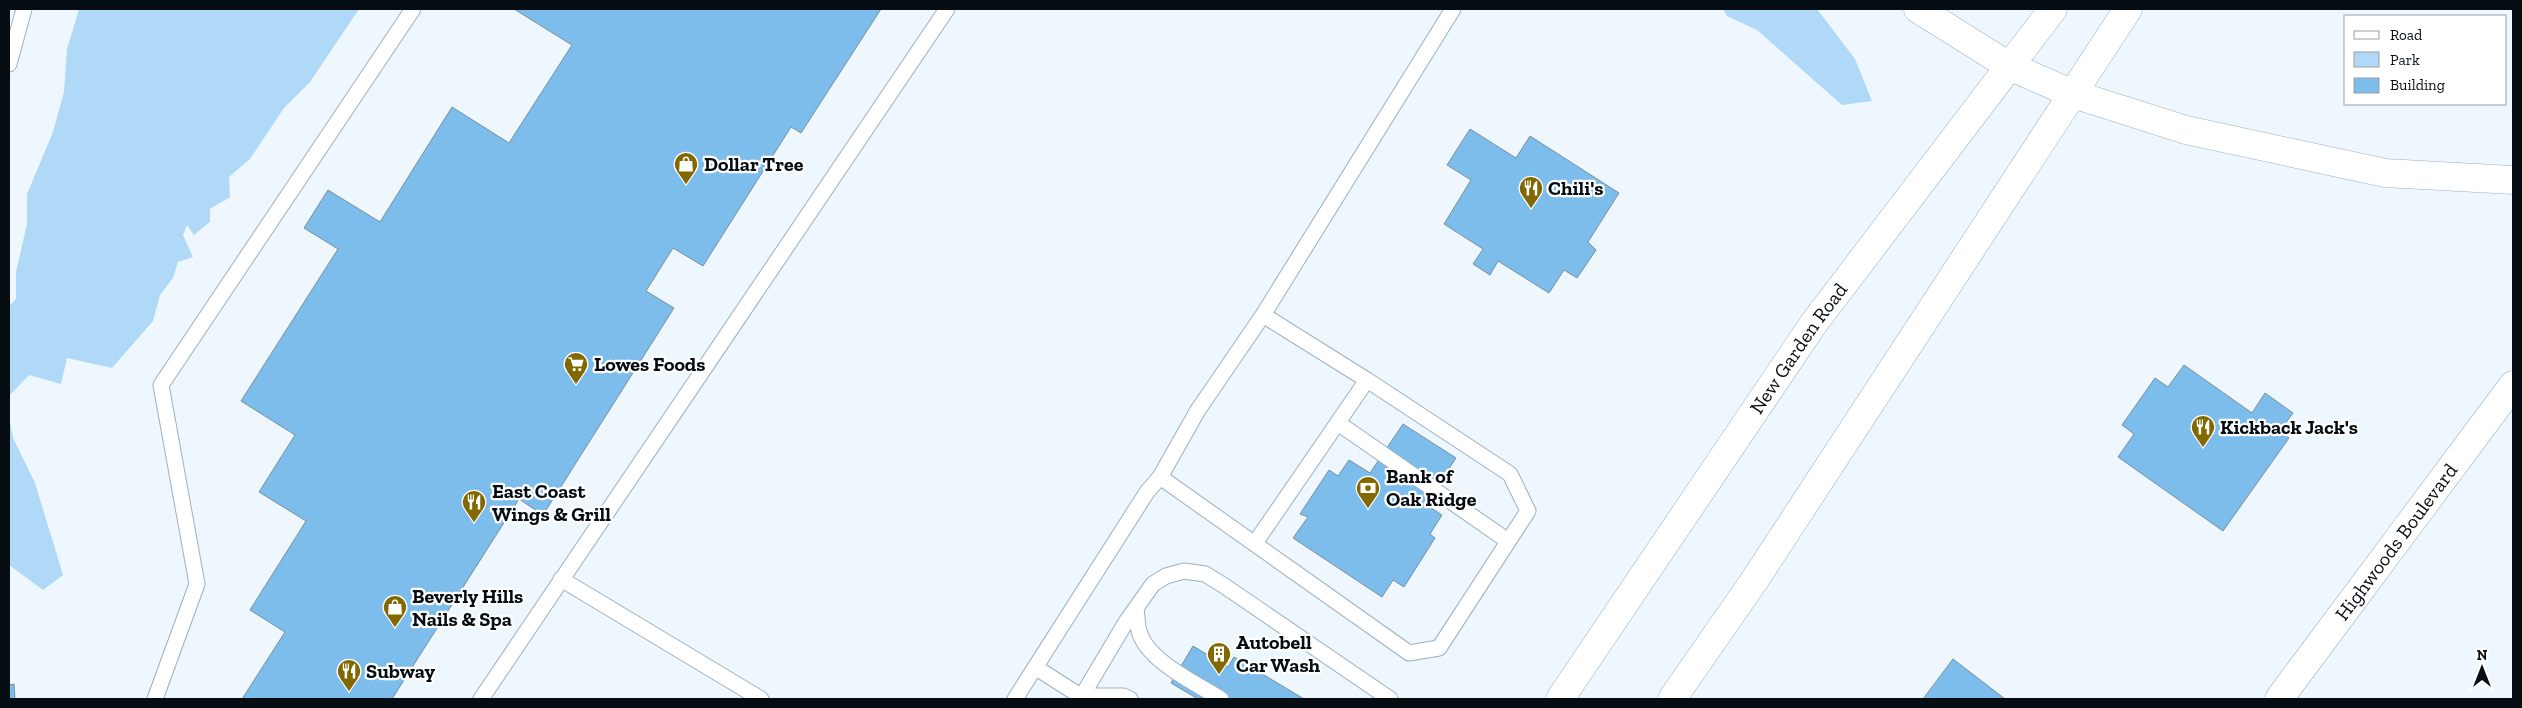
<svg xmlns="http://www.w3.org/2000/svg" width="2522" height="708" font-family="'Zilla Slab',serif">
<style>
.green{fill:#b0d9f8}
.building{fill:#7dbdec;stroke:#7a8e9e}
.lines{fill:none;stroke-linecap:round;stroke-linejoin:round}
.service-casing{stroke:#9bb0c1;stroke-width:17}
.minor-casing{stroke:#9bb0c1;stroke-width:29}
.secondary-casing{stroke:#9bb0c1;stroke-width:29}
.motorway-casing{stroke:#9bb0c1;stroke-width:29}
.service{stroke:#fff;stroke-width:15}
.minor{stroke:#fff;stroke-width:28}
.secondary{stroke:#fff;stroke-width:28}
.motorway{stroke:#fff;stroke-width:28}
.labels{text-anchor:middle;dominant-baseline:central;stroke-width:4.5;stroke-linejoin:round;paint-order:stroke}
.poi-label{font-size:20px;font-weight:bold;fill:#060d12;stroke:#fff;text-anchor:start}
.street-label{font-size:20px;fill:#060d12;stroke:#fff}
</style>
<rect width="100%" height="100%" fill="#eef7fe"/>
<!-- green -->
<path class="green" d="M79 9H359L310 82 284 108 250 159 229 177 230 197 210 209V222L194 235 187 225 183 235 193 257 178 262 173 278 160 295 153 321 112 368 67 358 61 384 29 375 9 396V306L16 299V272L27 224V194L53 132 64 92 67 49Z
M1723 9H1817L1855 59 1872 101 1842 105 1757 30 1727 16Z
M9 416 13 438 35 483 63 575 43 590 9 565Z"/>
<!-- building -->
<path class="building" d="M514 9H881L801 133 791 127 703 266 673 248 646 291 674 308 543 515 519 499 392 699H242L285 632 250 610 306 521 259 492 295 435 241 401 338 249 304 228 328 190 380 222 452 107 509 143 572 45Z
M1470 129 1516 158 1530 136 1619 193 1588 242 1596 250 1577 278 1564 270 1549 293 1498 261 1490 275 1473 264 1483 249 1444 224 1471 180 1447 165Z
M2184 365 2252 413 2265 393 2293 413 2279 432 2289 438 2223 531 2118 457 2134 434 2122 425 2155 378 2168 387Z
M1403 424 1456 458 1425 504 1442 515 1430 534 1435 538 1404 587 1393 580 1382 597 1293 538 1308 517 1300 514 1329 470 1338 476 1349 460 1370 473Z
M1193 646 1228 667 1234 657 1304 699H1198L1171 683Z
M1953 659 2005 699H1923Z
M14 684 15 699H9V685Z"/>
<g class="lines">
<!-- service casing -->
<g class="service-casing">
<path id="service" d="M9 64 24 9
M1338 423 1508 541
M1160 477 1409 653 1439 648 1528 511 1510 474 1367 380 1263 315
M1255 543 1367 380
M561 579 761 699
M1136 608C1137 615 1137 624 1139 631 1147 661 1196 683 1221 699
M1035 667 1085 699
M1082 696 1126 622 1153 584 1166 576 1184 571 1205 574 1223 585 1390 699
M1082 696H1123L1130 699
M155 699 197 584 161 385 413 9
M481 699 947 9
M1015 699 1147 492 1160 477 1198 410 1263 315 1453 9"/>
</g>
<!-- minor casing -->
<g class="minor-casing">
<g id="minor">
<path id="s1" d="M2279 699 2513 385"/>
</g>
</g>
<!-- secondary casing -->
<g class="secondary-casing">
<g id="secondary">
<path id="s2" d="M1560 699 1814 323 2053 9"/>
<path d="M1672 699 1754 581 2128 9"/>
</g>
</g>
<!-- motorway casing -->
<g class="motorway-casing">
<path id="motorway" d="M1918 9 2009 66 2073 94 2186 130 2385 173 2513 180"/>
</g>
<!-- service -->
<use href="#service" class="service"/>
<!-- minor -->
<use href="#minor" class="minor"/>
<!-- secondary -->
<use href="#secondary" class="secondary"/>
<!-- motorway -->
<use href="#motorway" class="motorway"/>
</g>
<!-- icons -->
<defs>
<g id="shop-pin" transform="scale(1.25)"><path d="M0 17L-7.5 6A9.5 9.5 0 1 1 7.5 6Z" fill="#836801" stroke="#fff"/><path d="M-5-2.5h2.3a2.7 3.5 0 0 1 5.4 0H5L5.5 6h-11ZM-1.5-2.5h3a1.5 2.3 0 0 0-3 0Z" fill="#fff"/></g>
<g id="restaurant-pin" transform="scale(1.25)"><path d="M0 17L-7.5 6A9.5 9.5 0 1 1 7.5 6Z" fill="#836801" stroke="#fff"/><path d="M-5-6h1v4h1v-4h1v4h1v-4h1v5L-1.5 .5V6h-2V.5L-5-1ZM5-6V6H3V1.5H1.5Q1.5-4 5-6Z" fill="#fff"/></g>
<g id="supermarket-pin" transform="scale(1.25)"><path d="M0 17L-7.5 6A9.5 9.5 0 1 1 7.5 6Z" fill="#836801" stroke="#fff"/><path d="M-6-5.5h2.5l.6 2H6L4.5 2H-2.5L-4.4-4H-6ZM-1.5 3.2a1.3 1.3 0 1 0 .1 0ZM3 3.2a1.3 1.3 0 1 0 .1 0Z" fill="#fff"/></g>
<g id="bank-pin" transform="scale(1.25)"><path d="M0 17L-7.5 6A9.5 9.5 0 1 1 7.5 6Z" fill="#836801" stroke="#fff"/><path d="M-6-4H6V4H-6ZM0-2.3a2.3 2.3 0 1 0 0 4.6a2.3 2.3 0 1 0 0-4.6Z" fill="#fff"/></g>
<g id="building-pin" transform="scale(1.25)"><path d="M0 17L-7.5 6A9.5 9.5 0 1 1 7.5 6Z" fill="#836801" stroke="#fff"/><path d="M-4-6H4V6H1V3H-1V6H-4ZM-2.5-4.3h1.7v1.8h-1.7ZM.8-4.3h1.7v1.8H.8ZM-2.5-1h1.7V.8h-1.7ZM.8-1h1.7V.8H.8Z" fill="#fff"/></g>
</defs>
<g fill-rule="evenodd">
<use href="#shop-pin" x="686" y="164"/>
<use href="#restaurant-pin" x="1531" y="188"/>
<use href="#supermarket-pin" x="576" y="364"/>
<use href="#restaurant-pin" x="2203" y="427"/>
<use href="#bank-pin" x="1368" y="488"/>
<use href="#restaurant-pin" x="474" y="502"/>
<use href="#shop-pin" x="395" y="607"/>
<use href="#building-pin" x="1219" y="654"/>
<use href="#restaurant-pin" x="349" y="671"/>
</g>
<g class="labels">
<!-- poi labels -->
<g class="poi-label">
<text x="704" y="164">Dollar Tree</text>
<text x="1548" y="188">Chili's</text>
<text x="594" y="364">Lowes Foods</text>
<text x="2220" y="427">Kickback Jack's</text>
<text x="1386" y="476">Bank of<tspan x="1386" dy="23">Oak Ridge</tspan></text>
<text x="492" y="491">East Coast<tspan x="492" dy="23">Wings &amp; Grill</tspan></text>
<text x="412" y="596">Beverly Hills<tspan x="412" dy="23">Nails &amp; Spa</tspan></text>
<text x="1236" y="642">Autobell<tspan x="1236" dy="23">Car Wash</tspan></text>
<text x="366" y="671">Subway</text>
</g>
<!-- street labels -->
<g class="street-label">
<text stroke="none"><textPath href="#s2" startOffset="424">New Garden Road</textPath></text>
<text stroke="none"><textPath href="#s1" startOffset="196">Highwoods Boulevard</textPath></text>
</g>
</g>
<!-- border -->
<rect width="2522" height="708" fill="none" stroke="#060d12" stroke-width="20"/>
<!-- legend -->
<rect x="2344" y="15" width="162" height="90" fill="#ffffff" stroke="#9b9ea0"/>
<rect x="2354" y="31" width="25" height="8" fill="#ffffff" stroke="#9b9ea0"/>
<text x="2390" y="40" font-size="15" fill="#060d12">Road</text>
<rect x="2354" y="52" width="25" height="15" fill="#b0d9f8" stroke="#9b9ea0"/>
<text x="2390" y="65" font-size="15" fill="#060d12">Park</text>
<rect x="2354" y="78" width="25" height="15" fill="#7dbdec" stroke="#9b9ea0"/>
<text x="2390" y="90" font-size="15" fill="#060d12">Building</text>
<!-- north arrow -->
<g transform="translate(2482 668)" stroke="#ffffff" stroke-width="4" paint-order="stroke">
<path d="M0-4L9 19L0 12L-9 19Z" fill="#060d12"/>
<text y="-8" font-size="14" font-weight="bold" text-anchor="middle" fill="#060d12">N</text>
</g>
</svg>
